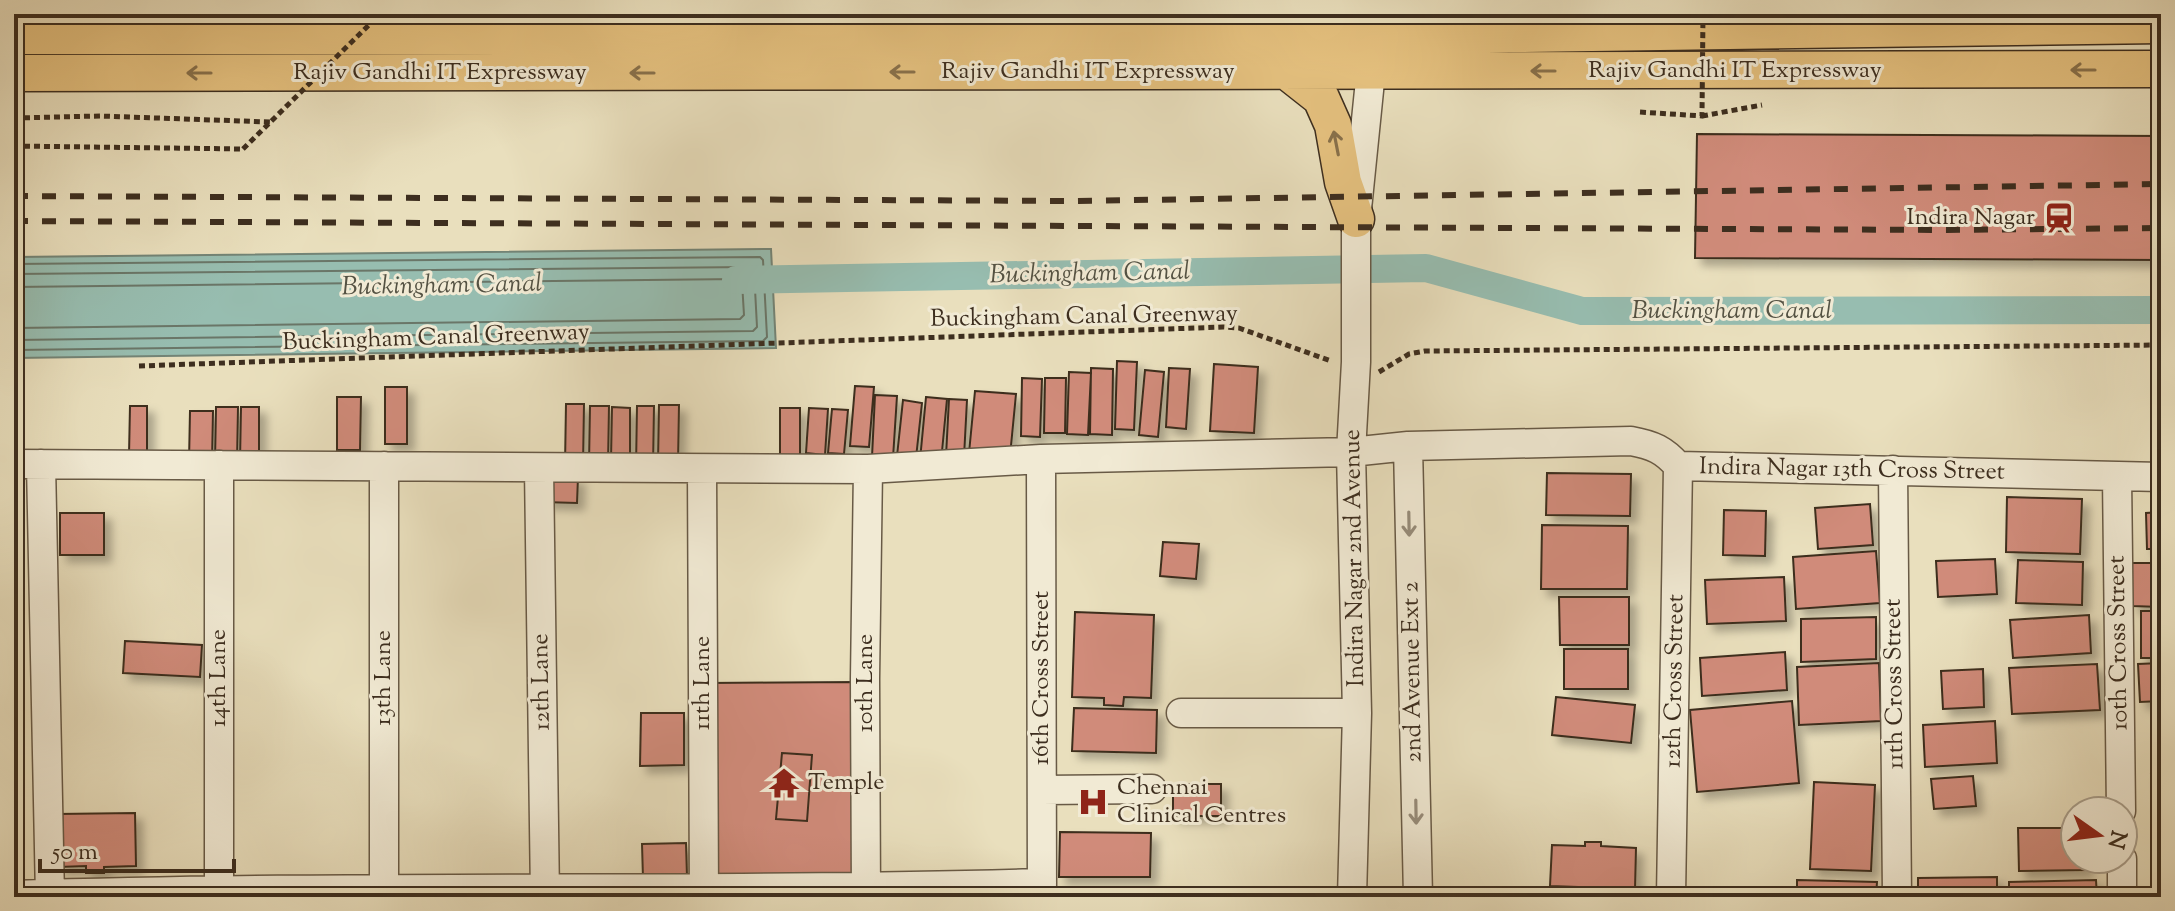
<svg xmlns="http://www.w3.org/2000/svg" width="2175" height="911" font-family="'Sorts Mill Goudy',serif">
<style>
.water{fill:#97bdb0;stroke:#738476;stroke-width:2}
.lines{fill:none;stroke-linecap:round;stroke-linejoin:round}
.shore{stroke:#6a7668;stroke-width:2}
.canal{stroke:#97bdb0;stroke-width:28}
.building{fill:#d08b7a;stroke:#3d2e1f;stroke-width:2;filter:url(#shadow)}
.minor-casing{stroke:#685a46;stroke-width:31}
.major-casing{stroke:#3d2e1f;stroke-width:39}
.path{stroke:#3d2e1f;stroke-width:5;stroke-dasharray:6 4;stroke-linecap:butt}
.minor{stroke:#f1ead4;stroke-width:28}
.major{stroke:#e4c07e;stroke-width:36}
.rail{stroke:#3d2e1f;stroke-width:6;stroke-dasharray:14 14;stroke-linecap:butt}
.path-bridge{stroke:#3d2e1f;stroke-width:5;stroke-dasharray:6 4;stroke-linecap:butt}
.oneway{stroke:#88704a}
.oneway2{stroke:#978c7a}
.labels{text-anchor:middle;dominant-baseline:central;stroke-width:6;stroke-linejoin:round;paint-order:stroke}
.street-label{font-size:24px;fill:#3d2e1f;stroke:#f1ead4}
.poi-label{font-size:24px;fill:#3d2e1f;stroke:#f1ead4;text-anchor:start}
.water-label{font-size:26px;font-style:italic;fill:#545243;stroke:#f1ead4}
</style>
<defs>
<filter id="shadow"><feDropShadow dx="7" dy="7" stdDeviation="4" flood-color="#0004"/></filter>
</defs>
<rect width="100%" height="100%" fill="#e9dfbd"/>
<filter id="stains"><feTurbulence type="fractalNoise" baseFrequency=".0025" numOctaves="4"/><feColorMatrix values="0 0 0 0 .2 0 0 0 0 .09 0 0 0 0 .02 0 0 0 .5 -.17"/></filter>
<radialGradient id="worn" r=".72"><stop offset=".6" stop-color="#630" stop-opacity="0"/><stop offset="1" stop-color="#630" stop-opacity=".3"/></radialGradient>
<!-- water -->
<path class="water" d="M771 249 776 348 14 358V257Z"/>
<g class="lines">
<!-- shore -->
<path class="shore" d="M14 264 760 257 763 260 767 337 763 341 14 350
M14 274 750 267 754 270 757 327 753 331 14 340
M14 287 739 279 742 282 744 315 740 319 14 328"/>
<!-- canal -->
<path class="canal" d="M736 280 1426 268 1582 311 2161 310"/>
</g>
<!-- building -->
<path class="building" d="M1697 134 2161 136V260L1695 258Z
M1117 361 1137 362 1134 430 1115 429Z
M1214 364 1258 367 1254 433 1210 431Z
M1091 368 1113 369 1112 435 1090 434Z
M1169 368 1190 369 1186 429 1166 427Z
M1145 370 1164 372 1158 437 1139 435Z
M1069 372 1091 373 1088 435 1067 434Z
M1022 378 1042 379 1040 437 1021 436Z
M1045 378H1066L1065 433H1044Z
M855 386 874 387 869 447 850 446Z
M385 387H407V444H385Z
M975 391 1016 394 1010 456 969 453Z
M875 395 897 396 893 458 872 457Z
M337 397H361L360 450H337Z
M926 397 947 399 941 462 920 460Z
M949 399 967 400 964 457 946 456Z
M903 400 922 403 916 458 897 456Z
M566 404H584L583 465H565Z
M659 405H679L678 463H658Z
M130 406H147V455H129Z
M590 406H609L608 464H589Z
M637 406H654L653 467H636Z
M216 407H238L237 462H215Z
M241 407H259V461H240Z
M612 407 630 408V461L611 460Z
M2159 407 2161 408V458L2152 457Z
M780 408H800V455H780Z
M809 408 828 409 825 455 806 453Z
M832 409 848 410 844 454 828 453Z
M190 411H213L212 462H189Z
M1547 473 1631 474 1630 516 1546 515Z
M544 477H578L577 503 543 502Z
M2007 497 2082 499 2080 554 2006 552Z
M1870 504 1873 545 1818 549 1815 508Z
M1724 510 1766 511 1765 556 1723 555Z
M2161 512V549H2147L2146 513Z
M60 513H104V555H60Z
M1542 525 1628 526 1627 589H1541Z
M1163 542 1199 544 1196 579 1160 576Z
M1876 551 1880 603 1796 609 1793 557Z
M1995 559 1997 594 1938 597 1936 561Z
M2018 560 2083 562 2082 605 2016 603Z
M2132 563H2161V607L2132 606Z
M1784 577 1786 621 1707 624 1705 580Z
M1559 597H1629V645H1560Z
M2141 611H2161V658H2141Z
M1075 612 1154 615 1151 698 1124 697 1123 706 1104 705V698L1072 697Z
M2089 615 2091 653 2013 658 2010 620Z
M1876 617V659L1801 662V619Z
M125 641 202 645 200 677 123 673Z
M1564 649H1628V689H1564Z
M1785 652 1787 690 1702 696 1700 658Z
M1879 663 1881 721 1799 725 1797 667Z
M2161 663V701L2140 702 2138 664Z
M2097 664 2100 710 2012 714 2009 668Z
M1983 669 1984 707 1943 709 1941 671Z
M859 682 860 882 708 883 707 683Z
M1556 697 1635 705 1631 743 1552 735Z
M1792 701 1799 783 1697 792 1690 710Z
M1074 708 1157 710 1156 753 1072 751Z
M641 713H684V765L640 766Z
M1995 721 1997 763 1925 767 1923 725Z
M782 753 812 755 807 821 776 819Z
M2161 773V820H2154L2151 774Z
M1973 776 1976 806 1934 809 1931 779Z
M1814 782 1875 785 1871 871 1810 869Z
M1173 784H1221V816H1173Z
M135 813 136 866 104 867V873H86V866L58 867 57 814Z
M2018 828H2075V859H2086V870L2019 871Z
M2161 828V883H2159L2156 829Z
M1060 832 1151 833 1150 877H1059Z
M1585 842H1601V846L1636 848 1635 889 1550 886 1552 845 1585 846Z
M686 843 687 877 643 878 642 844Z
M1997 877V897H1918V878Z
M1797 880 1877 882 1876 897H1797Z
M2096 880 2097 897H2009V882Z
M1241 889H1297V897H1241Z
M1712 892 1789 896 1712 897Z"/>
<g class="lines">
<!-- minor casing -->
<g class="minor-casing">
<path id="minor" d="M1408 446 1418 897
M1041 459 1042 897
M14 464 868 469 1041 459 1351 452 1408 446 1631 441C1653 445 1664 450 1678 466L2161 477
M41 464 50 897
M539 468 545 897
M702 469 704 897
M1893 470 1897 897
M2117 476 2121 811
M1181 713H1357
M1042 790 1152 789
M2122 859V897
M384 890V466
M219 892V465
M14 895C357 884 699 893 1042 883
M866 897 865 679 868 469
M1352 897 1357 713 1351 452 1356 362V219L1373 51
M1671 897 1678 466"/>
</g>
<!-- major casing -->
<g class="major-casing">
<path id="major" d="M14 36H1373L2161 25
M1288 72 1321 98 1333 125 1343 182 1356 219
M14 73 2161 69"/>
</g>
<!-- path -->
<path class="path" d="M1702 116 1762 105
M14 118 100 116 270 122
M14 146 243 149
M139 366 1223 327 1239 328 1331 361
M1379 372 1409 354 1425 351 2161 345"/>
<!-- minor -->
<use href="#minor" class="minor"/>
<!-- major -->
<use href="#major" class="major"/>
<!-- rail -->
<path class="rail" d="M14 196 1076 201 2161 184
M14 221 1946 230 2161 228"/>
<!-- path-bridge -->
<path class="path-bridge" d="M1640 112 1702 116 1703 14
M243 149 380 14"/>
</g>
<!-- one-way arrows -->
<defs><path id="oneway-shaft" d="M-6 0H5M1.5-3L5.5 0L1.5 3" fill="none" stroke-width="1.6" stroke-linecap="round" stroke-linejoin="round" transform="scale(2)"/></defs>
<g class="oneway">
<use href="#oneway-shaft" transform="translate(2083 70) rotate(180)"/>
<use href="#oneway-shaft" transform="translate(1543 71) rotate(180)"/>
<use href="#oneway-shaft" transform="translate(902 72) rotate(180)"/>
<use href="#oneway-shaft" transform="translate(199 73) rotate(-180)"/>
<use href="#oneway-shaft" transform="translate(642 73) rotate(180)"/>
<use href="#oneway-shaft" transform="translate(1336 143) rotate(-101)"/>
</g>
<g class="oneway2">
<use href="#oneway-shaft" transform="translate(1409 524) rotate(89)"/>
<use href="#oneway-shaft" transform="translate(1416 812) rotate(89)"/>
</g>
<!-- icons -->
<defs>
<g id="station-bare" transform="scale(2.4)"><path d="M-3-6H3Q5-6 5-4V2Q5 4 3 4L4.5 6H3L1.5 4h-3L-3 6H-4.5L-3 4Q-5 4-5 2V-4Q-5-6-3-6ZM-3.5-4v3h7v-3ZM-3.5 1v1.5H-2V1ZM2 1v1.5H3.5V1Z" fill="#8f2418" stroke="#f1ead4" stroke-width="2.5" paint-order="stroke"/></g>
<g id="temple-bare" transform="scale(2.4)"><path d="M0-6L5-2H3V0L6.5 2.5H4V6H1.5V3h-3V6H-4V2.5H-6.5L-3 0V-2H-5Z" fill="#8f2418" stroke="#f1ead4" stroke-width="2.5" paint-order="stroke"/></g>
<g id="hospital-bare" transform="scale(2.4)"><path d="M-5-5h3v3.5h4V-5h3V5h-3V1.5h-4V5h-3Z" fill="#8f2418" stroke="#f1ead4" stroke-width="2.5" paint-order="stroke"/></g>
</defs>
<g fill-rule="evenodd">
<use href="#station-bare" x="2059" y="218"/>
<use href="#temple-bare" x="784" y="783"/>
<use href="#hospital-bare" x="1093" y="802"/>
</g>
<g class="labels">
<!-- street labels -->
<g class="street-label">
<text x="1735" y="71">Rajiv Gandhi IT Expressway</text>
<text x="1088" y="72">Rajiv Gandhi IT Expressway</text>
<text x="440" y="73">Rajiv Gandhi IT Expressway</text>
<text transform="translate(1084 317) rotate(-1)">Buckingham Canal Greenway</text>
<text transform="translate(436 338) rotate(-2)">Buckingham Canal Greenway</text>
<text transform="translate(1852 470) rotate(1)">Indira Nagar 13th Cross Street</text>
<text transform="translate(1355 558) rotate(-91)">Indira Nagar 2nd Avenue</text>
<text transform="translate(2119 643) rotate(-91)">10th Cross Street</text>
<text transform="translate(1413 672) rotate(-91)">2nd Avenue Ext 2</text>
<text transform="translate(219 678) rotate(-90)">14th Lane</text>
<text transform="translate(384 678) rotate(-90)">13th Lane</text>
<text transform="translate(1042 678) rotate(-90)">16th Cross Street</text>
<text transform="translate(1675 681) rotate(-89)">12th Cross Street</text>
<text transform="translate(542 682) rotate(-91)">12th Lane</text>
<text transform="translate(703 683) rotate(-90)">11th Lane</text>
<text transform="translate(866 683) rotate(-90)">10th Lane</text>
<text transform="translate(1895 684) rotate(-91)">11th Cross Street</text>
</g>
<!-- poi labels -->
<g class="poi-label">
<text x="2035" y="218" text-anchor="end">Indira Nagar</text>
<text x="808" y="783">Temple</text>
<text x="1117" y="788">Chennai<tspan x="1117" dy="28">Clinical Centres</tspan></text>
</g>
<!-- water labels -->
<g class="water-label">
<text transform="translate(1090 274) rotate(-1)">Buckingham Canal</text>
<text transform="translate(442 286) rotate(-1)">Buckingham Canal</text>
<text x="1732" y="311">Buckingham Canal</text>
</g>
</g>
<!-- margin -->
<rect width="2175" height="911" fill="none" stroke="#e9dfbd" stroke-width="48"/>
<rect x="16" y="16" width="2143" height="879" fill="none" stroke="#3d2e1f" stroke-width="4"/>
<rect x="24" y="24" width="2127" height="863" fill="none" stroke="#3d2e1f" stroke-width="2"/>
<!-- north arrow -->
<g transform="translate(2099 835) rotate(104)"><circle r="38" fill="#f1ead4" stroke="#a99f8c" stroke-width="2"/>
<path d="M0-6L14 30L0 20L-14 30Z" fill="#8f2418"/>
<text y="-12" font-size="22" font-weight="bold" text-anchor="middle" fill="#3d2e1f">N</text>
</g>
<!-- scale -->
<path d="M40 859v12h194v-12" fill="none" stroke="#3d2e1f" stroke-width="4"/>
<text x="52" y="859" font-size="24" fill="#3d2e1f" stroke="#f1ead4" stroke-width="6" paint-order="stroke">50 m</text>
<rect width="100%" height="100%" filter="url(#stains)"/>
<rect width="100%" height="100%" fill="url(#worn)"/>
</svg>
